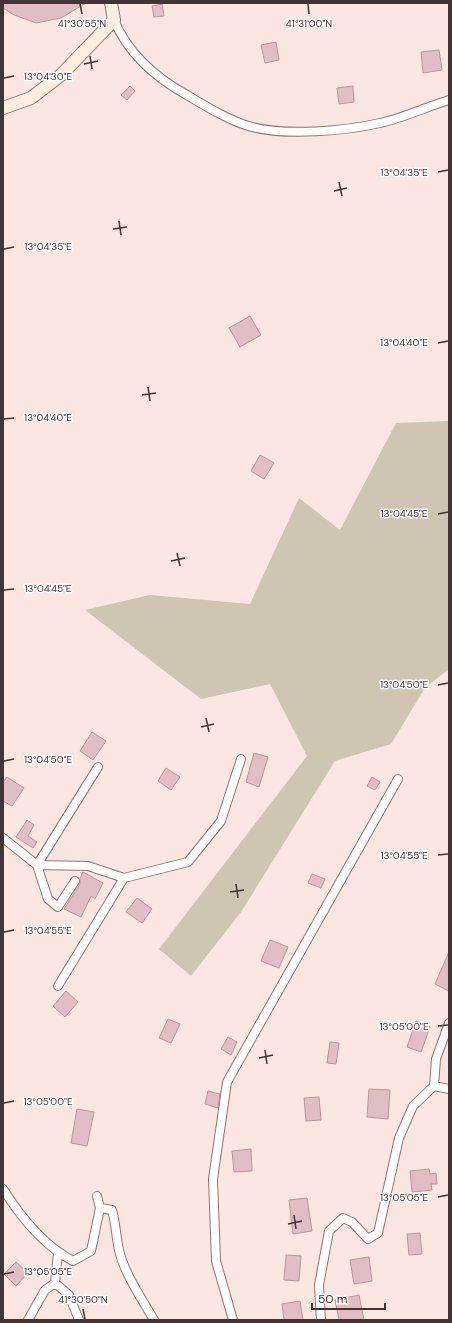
<svg xmlns="http://www.w3.org/2000/svg" width="452" height="1323" font-family="'DM Sans',sans-serif">
<style>
.green{fill:#cfc5b3}
.building{fill:#e1bec4;stroke:#b7969c}
.lines{fill:none;stroke-linecap:round;stroke-linejoin:round}
.street-casing{stroke:#94756e;stroke-width:10}
.secondary-casing{stroke:#94756e;stroke-width:14}
.street{stroke:#fff;stroke-width:8}
.secondary{stroke:#feeee2;stroke-width:12}
.ticks{fill:none;stroke:#423432;stroke-width:1.5}
.ticks-label{font-size:10px;text-anchor:middle;fill:#423432;stroke:#fff;stroke-width:3;stroke-linejoin:round;paint-order:stroke}
</style>
<rect width="100%" height="100%" fill="#fce6e2"/>
<!-- green -->
<path class="green" d="M449 421V669L425 688 391 744 335 761 241 912 191 976 159 949 307 756 270 684 201 699 85 610 150 595 250 604 299 498 340 530 396 423Z"/>
<!-- building -->
<path class="building" d="M3 3H86L61 18 36 23 14 15 3 8Z
M162 4 164 16 154 17 152 6Z
M276 42 279 60 265 63 261 45Z
M439 50 442 70 423 73 421 52Z
M130 86 135 91 127 100 121 95Z
M353 86 354 102 339 104 337 88Z
M250 316 261 335 240 347 229 328Z
M260 455 274 463 264 479 251 471Z
M92 732 106 741 93 760 80 751Z
M254 753 268 757 259 787 246 782Z
M166 768 180 777 171 790 158 781Z
M7 777 24 788 12 806 3 801V782Z
M372 777 380 782 375 790 367 786Z
M27 820 34 825 28 836 37 842 33 848 16 837Z
M83 872 103 883 95 899 91 896 81 917 64 909 80 884V878Z
M312 874 325 879 321 888 308 883Z
M137 898 152 909 142 923 126 912Z
M270 940 288 947 279 968 261 961Z
M449 952V991L435 984Z
M66 991 78 1002 65 1017 53 1006Z
M168 1019 180 1024 171 1043 159 1038Z
M416 1021 430 1027 421 1052 407 1047Z
M228 1037 237 1042 231 1055 221 1049Z
M330 1042 339 1043 336 1064 327 1063Z
M369 1089 390 1090 388 1119 367 1117Z
M208 1091 220 1094 218 1108 205 1104Z
M319 1097 321 1120 306 1121 304 1098Z
M77 1109 94 1112 87 1146 71 1143Z
M251 1149 252 1171 234 1172 232 1151Z
M429 1169 430 1174 436 1173 437 1184H431L432 1190 412 1192 410 1171Z
M307 1198 312 1231 293 1234 289 1200Z
M420 1233 422 1254 409 1255 407 1234Z
M286 1255 301 1256 299 1281 284 1280Z
M369 1257 372 1281 354 1284 350 1260Z
M16 1262 28 1273 16 1286 4 1274Z
M359 1295 364 1320H339L335 1300Z
M300 1301 303 1320H284L282 1304Z"/>
<g class="lines">
<!-- street casing -->
<g class="street-casing">
<path id="street" d="M114 20C128 53 156 78 187 95 207 107 230 121 252 127 287 136 345 131 380 123 403 118 426 107 449 100
M3 838 37 865 98 767
M124 878 188 862 221 821 241 759
M58 986 124 878 88 866 37 865 48 899 58 907 75 881
M434 1086 436 1059 449 1023
M3 1189C20 1216 44 1246 73 1261L91 1251 100 1208 112 1210C116 1224 116 1237 119 1250 124 1273 142 1299 154 1320
M97 1196 100 1208
M58 1253 55 1283 69 1295 79 1320
M28 1320 45 1290 55 1283
M233 1320 216 1261 213 1179 227 1082 398 779
M321 1320 319 1285 329 1231 343 1218 352 1222 368 1239 378 1233 399 1138 413 1106 434 1086 449 1089"/>
</g>
<!-- secondary casing -->
<g class="secondary-casing">
<path id="secondary" d="M3 108 31 98 61 75 114 20 111 3"/>
</g>
<!-- street -->
<use href="#street" class="street"/>
<!-- secondary -->
<use href="#secondary" class="secondary"/>
</g>
<!-- ticks -->
<path class="ticks" d="M80 4 82 14M308 4 309 14M90 56 92 69M84 64 98 61M4 78 14 76M438 172 448 170M339 182 342 196M334 191 347 188M119 221 121 235M113 229 127 227M4 249 14 247M438 343 448 341M148 387 150 401M142 395 156 393M4 419 14 418M438 514 448 512M177 553 180 566M171 561 185 558M4 590 14 589M438 685 448 683M206 718 209 732M201 727 214 724M4 761 14 759M438 855 448 854M236 884 238 898M230 892 244 890M4 932 14 930M438 1026 448 1025M265 1050 267 1064M259 1058 273 1055M4 1103 14 1101M438 1197 448 1195M294 1215 296 1229M288 1224 302 1221M4 1274 14 1272M83 1309 85 1319"/>
<g class="ticks-label">
<text x="82" y="27">41°30'55"N</text>
<text x="309" y="27">41°31'00"N</text>
<text x="48" y="80">13°04'30"E</text>
<text x="404" y="176">13°04'35"E</text>
<text x="48" y="250">13°04'35"E</text>
<text x="404" y="346">13°04'40"E</text>
<text x="48" y="421">13°04'40"E</text>
<text x="404" y="517">13°04'45"E</text>
<text x="48" y="592">13°04'45"E</text>
<text x="404" y="688">13°04'50"E</text>
<text x="48" y="763">13°04'50"E</text>
<text x="404" y="859">13°04'55"E</text>
<text x="48" y="934">13°04'55"E</text>
<text x="404" y="1030">13°05'00"E</text>
<text x="48" y="1105">13°05'00"E</text>
<text x="404" y="1201">13°05'05"E</text>
<text x="48" y="1275">13°05'05"E</text>
<text x="83" y="1303">41°30'50"N</text>
</g>
<!-- border -->
<rect width="452" height="1323" fill="none" stroke="#423432" stroke-width="8"/>
<!-- scale -->
<path d="M312 1303v6h73v-6" fill="none" stroke="#423432" stroke-width="2"/>
<text x="318" y="1303" font-size="12" fill="#423432" stroke="#ffffff" stroke-width="3" paint-order="stroke">50 m</text>
</svg>
